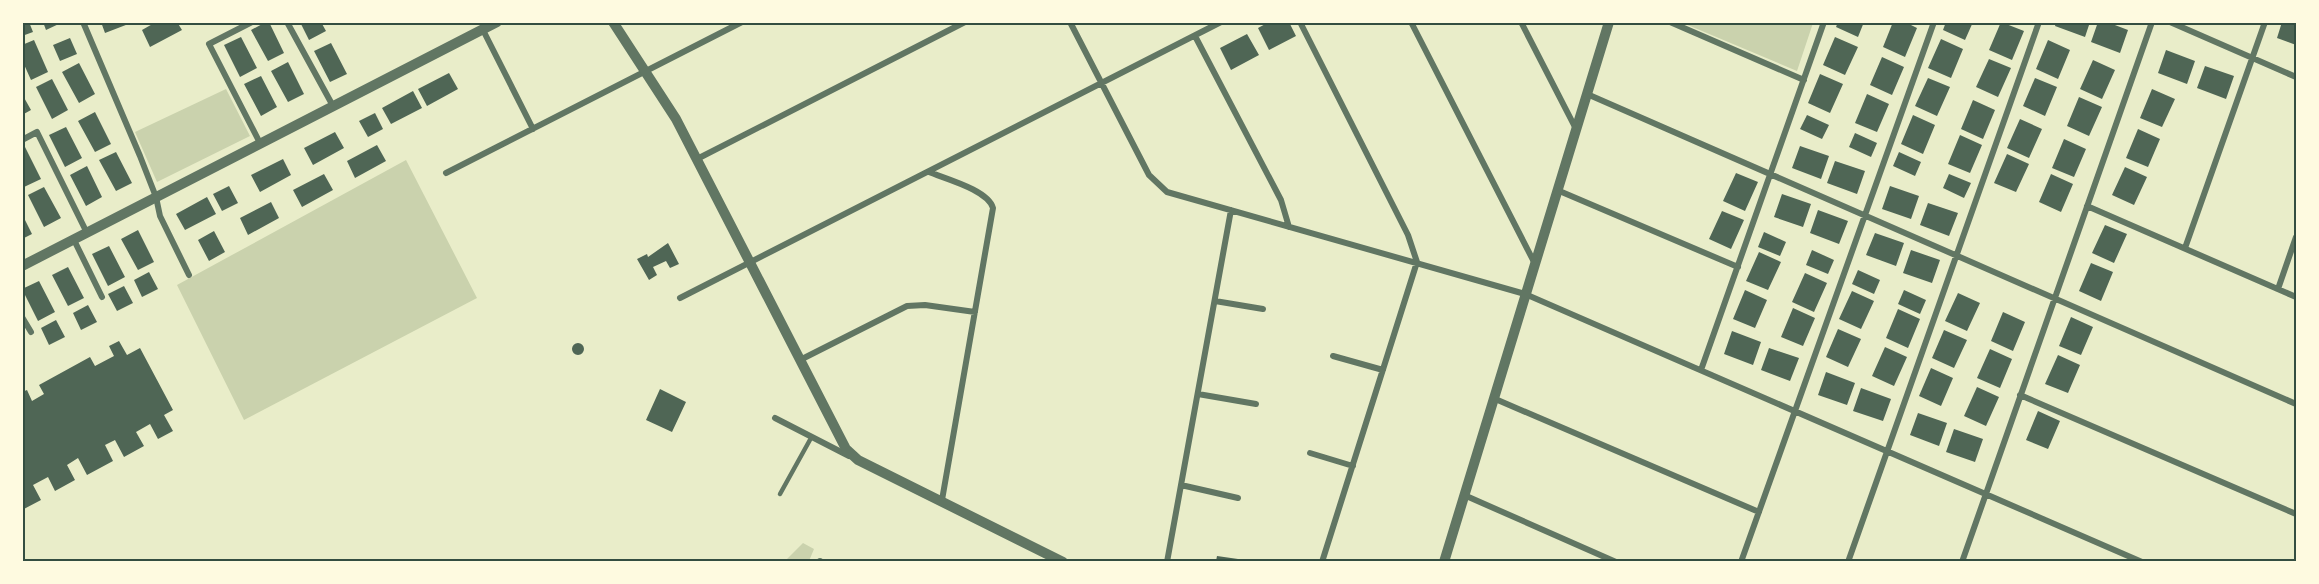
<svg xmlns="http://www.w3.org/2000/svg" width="2319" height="584" font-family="Rubik,sans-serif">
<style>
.green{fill:#cad2ad}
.building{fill:#4f6655}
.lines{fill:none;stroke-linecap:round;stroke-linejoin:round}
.service{stroke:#617663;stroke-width:4.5}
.minor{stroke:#617663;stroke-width:6}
.tertiary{stroke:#617663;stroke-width:10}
.neatline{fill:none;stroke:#344e41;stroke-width:2}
</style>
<rect width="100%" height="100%" fill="#e9edc9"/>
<!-- green -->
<path class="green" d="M1683 23H1813L1797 71Z
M226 89 250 136 157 182 135 132Z
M406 160 477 298 244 420 177 285Z
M803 543 814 549 809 561H785Z"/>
<!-- building -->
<path class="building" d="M22 22H29L33 32 22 36Z
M43 22H63L46 30Z
M101 22H131V23L105 33Z
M156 22H177L182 30 150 47 142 30Z
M266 22H269L284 53 268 61 251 30Z
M300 22H321L326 31 309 40Z
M1269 22H1289L1296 36 1269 50 1258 28Z
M1838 22H1864L1858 37 1836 27Z
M1893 22H1905L1917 28 1905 57 1883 47Z
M1946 22H1973L1965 40 1943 30Z
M2001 22 2024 31 2012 60 1989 50Z
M2056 22H2090L2085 37 2055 26Z
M2098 22H2107L2128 30 2120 53 2091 42Z
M2282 22H2296V45L2277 38Z
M1247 34 1259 55 1231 70 1220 48Z
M241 37 257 68 240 77 224 45Z
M1835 37 1858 47 1845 75 1823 65Z
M70 38 77 54 60 61 53 45Z
M1941 39 1963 49 1951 78 1928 68Z
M34 40 48 72 31 80 22 60V45Z
M2048 40 2070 50 2058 79 2036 69Z
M331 43 347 74 330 82 314 51Z
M2166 50 2195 61 2187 84 2158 73Z
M1882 57 1904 67 1892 95 1870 85Z
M1989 59 2011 68 1998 97 1976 87Z
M2093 60 2115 70 2102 99 2080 89Z
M288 62 304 94 288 102 271 71Z
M79 63 95 94 79 103 62 72Z
M2205 66 2234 76 2226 99 2197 88Z
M449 73 458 89 427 106 418 89Z
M1820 74 1843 84 1830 113 1808 103Z
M261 76 277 107 261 116 244 84Z
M1928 78 1950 87 1937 116 1915 106Z
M2035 78 2057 87 2045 116 2023 106Z
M52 79 68 110 52 119 36 87Z
M2152 89 2175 99 2162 127 2140 118Z
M413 91 422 108 391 124 382 108Z
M22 94 31 110 22 115Z
M1867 94 1889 104 1877 132 1855 123Z
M2079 97 2102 107 2089 136 2067 126Z
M1973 100 1995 110 1983 139 1961 129Z
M95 112 111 144 95 152 78 121Z
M375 113 383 129 368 137 359 121Z
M1807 115 1829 125 1822 139 1800 129Z
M1913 115 1935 125 1923 154 1901 144Z
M2020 119 2042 129 2029 158 2007 148Z
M66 127 82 158 65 167 49 135Z
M2138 129 2160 139 2148 167 2126 158Z
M335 132 344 148 313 165 304 148Z
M1855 133 1877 143 1871 157 1849 147Z
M1960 135 1982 145 1970 173 1948 164Z
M2064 139 2086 149 2074 177 2052 168Z
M377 145 386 161 355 178 347 161Z
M1800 146 1829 156 1821 179 1792 168Z
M25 147 41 179 24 187 22 148Z
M116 152 132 183 116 191 99 160Z
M1899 152 1921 162 1915 176 1893 166Z
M2007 154 2029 164 2016 192 1994 183Z
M283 159 291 175 260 192 251 175Z
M1835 161 1865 171 1857 194 1827 183Z
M87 166 102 197 86 206 70 175Z
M2125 167 2147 177 2134 205 2112 195Z
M1736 173 1758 182 1745 211 1723 201Z
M324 174 333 190 302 207 293 190Z
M1949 174 1971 183 1964 198 1943 188Z
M2051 174 2073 184 2061 212 2039 202Z
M229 186 238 203 222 211 213 194Z
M1890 186 1919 196 1911 219 1882 209Z
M44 187 61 218 44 227 28 195Z
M1782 194 1811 204 1803 227 1774 217Z
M207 197 216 214 185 230 176 214Z
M271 202 279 218 248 235 240 218Z
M1928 203 1958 213 1949 236 1920 225Z
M1818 210 1848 221 1839 244 1810 233Z
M1722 211 1744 220 1731 249 1709 239Z
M22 214 32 234 22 239Z
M2105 225 2127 234 2114 263 2092 253Z
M138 230 154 262 138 270 121 239Z
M214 231 225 252 209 261 198 240Z
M1764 232 1786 242 1780 256 1758 247Z
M1875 233 1904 243 1896 266 1866 255Z
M668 243 679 264 670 268 666 261 653 267 657 275 649 280 637 259 647 254 648 257Z
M109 246 125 277 108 286 92 254Z
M1812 250 1834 260 1828 274 1806 265Z
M1911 250 1940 260 1932 283 1903 273Z
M1759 252 1781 262 1768 290 1746 281Z
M2091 263 2113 272 2101 301 2079 291Z
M68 267 84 298 68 306 52 275Z
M1858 270 1880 280 1874 294 1852 284Z
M149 272 158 289 142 297 134 280Z
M1805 273 1827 283 1814 312 1792 302Z
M39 281 55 312 38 321 22 289Z
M124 286 133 303 117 311 108 294Z
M1745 290 1767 300 1755 328 1733 319Z
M1904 290 1926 300 1920 314 1898 304Z
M1852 291 1874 301 1861 329 1839 319Z
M1958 293 1980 303 1967 331 1945 321Z
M88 305 97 322 81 330 73 313Z
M1793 308 1815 318 1803 346 1781 337Z
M1898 309 1920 319 1908 348 1886 338Z
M2003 312 2025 322 2013 351 1991 341Z
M2071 317 2093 327 2081 355 2059 346Z
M56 320 65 337 49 345 41 328Z
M1838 329 1861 339 1848 367 1826 357Z
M1944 330 1967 340 1954 368 1932 358Z
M1732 331 1761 342 1753 365 1724 354Z
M119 341 127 355 140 348 173 410 164 415 173 431 158 439 150 424 136 432 144 446 124 457 115 440 105 445 113 461 87 475 78 458 67 465 75 480 55 491 48 477 33 485 41 500 22 510V392L27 390 32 401 44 394 39 385 90 357 95 366 114 356 109 346Z
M572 349a6 6 0 1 1 12 0a6 6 0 1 1-12 0Z
M1885 347 1907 357 1894 386 1872 376Z
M1769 348 1799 358 1790 381 1761 370Z
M1990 349 2012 359 2000 388 1977 378Z
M2058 355 2080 365 2068 393 2045 384Z
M1931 368 1953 378 1941 406 1919 396Z
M1826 372 1855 383 1847 405 1818 395Z
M1977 387 1999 397 1986 426 1964 416Z
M1861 388 1891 399 1883 421 1853 411Z
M660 389 686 402 672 432 646 420Z
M2038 411 2060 421 2048 449 2026 440Z
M1918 413 1947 423 1939 446 1910 435Z
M1954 429 1983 439 1975 462 1946 452Z
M1217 556 1245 560V561H1216Z"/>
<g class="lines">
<!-- service -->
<path class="service" d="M780 494 811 438"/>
<!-- minor -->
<path class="minor" d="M83 22 140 156 156 197 160 216 189 275
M252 22 209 44 260 143
M287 22 333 106
M1070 22 1149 175 1167 192 1525 294 2142 562
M1300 22 1408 235 1417 262 1322 562
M1411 22 1534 262
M1521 22 1576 129
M1670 22 1804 80
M2170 22 2296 77
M483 30 533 129
M1195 36 1281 200 1289 227
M1587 94 2296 404
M22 140 37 132 87 233
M697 159 965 22
M929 172C946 179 988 190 993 208L942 500
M446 173 742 22
M1557 190 1738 267
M2087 206 2296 297
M74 240 102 297
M2185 248 2265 22
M2278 289 2296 237
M680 298 1221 22
M1215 301 1263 309
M22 317 31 332
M1333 356 1383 370
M800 360 907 306 925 305 975 312
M1701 370 1824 22
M1198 394 1256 404
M2020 395 2296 514
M1493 398 1759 512
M775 418 849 456
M1310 453 1353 466
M1181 485 1238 498
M1464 495 1616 562
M820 562V561
M1167 562 1231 210
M1741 562 1934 22
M1848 562 2039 22
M1962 562 2152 22"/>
<!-- tertiary -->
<path class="tertiary" d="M613 22 676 119 846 449 858 460 1063 562
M22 266 497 22
M1444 562 1609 22"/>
</g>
<!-- border -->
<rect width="2319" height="584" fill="none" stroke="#fefae0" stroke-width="48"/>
<rect x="24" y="24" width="2271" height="536" class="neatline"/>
</svg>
